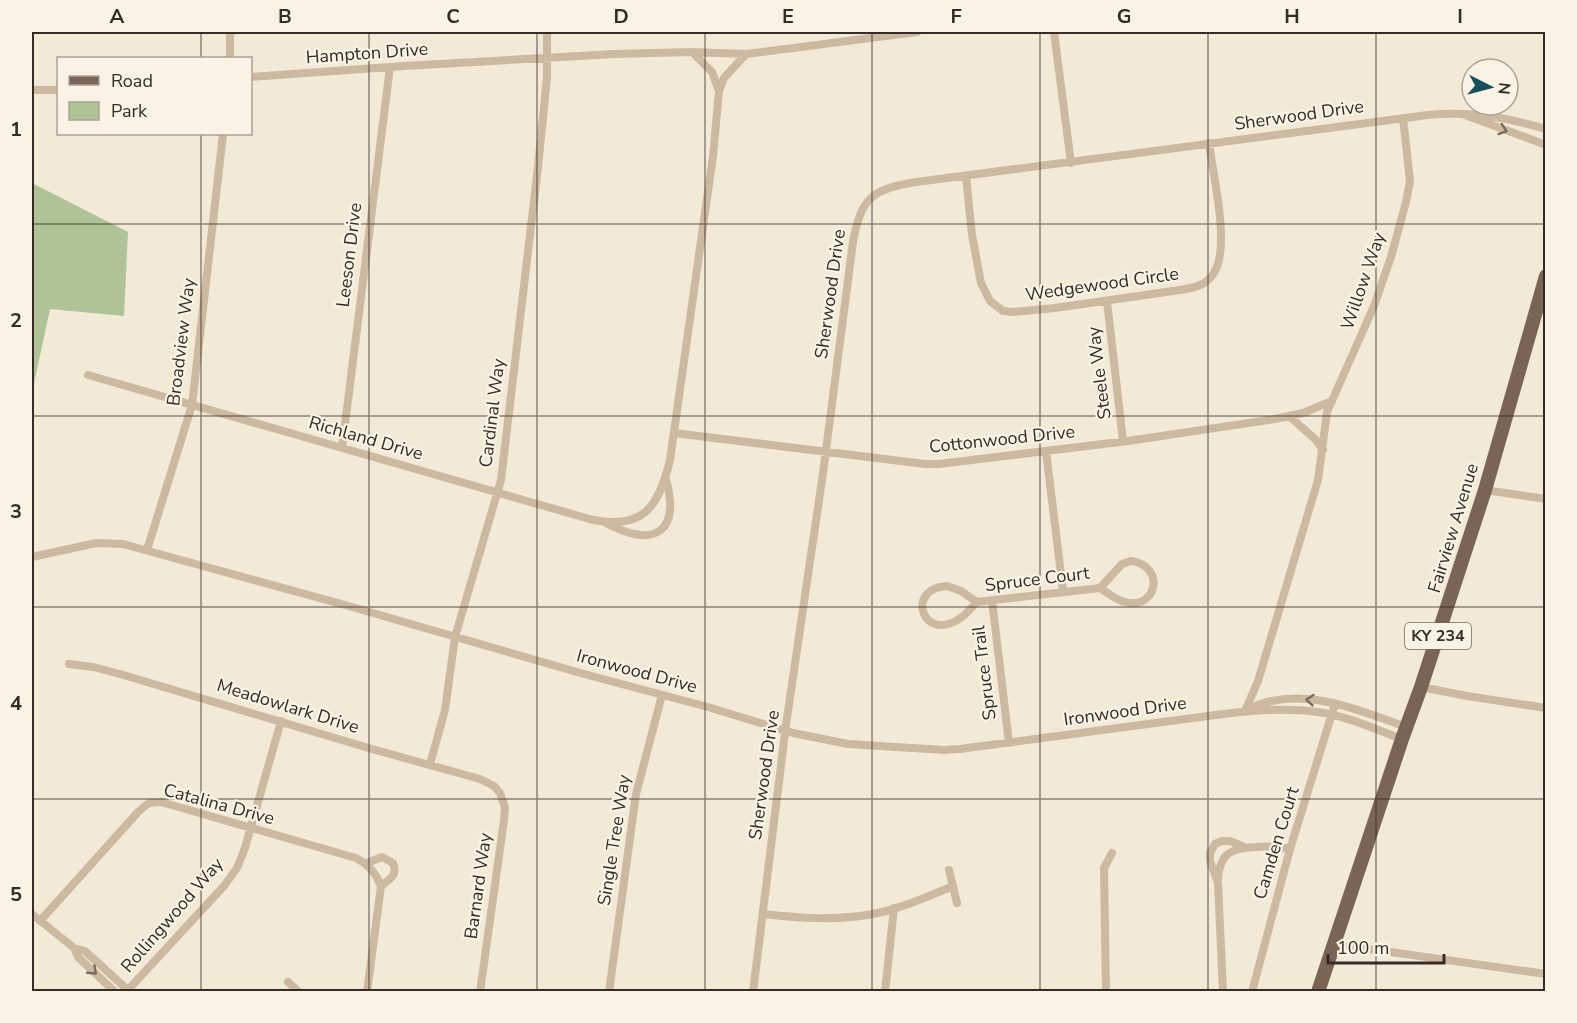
<svg xmlns="http://www.w3.org/2000/svg" width="1577" height="1023" font-family="'Nunito Sans',sans-serif">
<style>
.green{fill:#afc396}
.lines{fill:none;stroke-linecap:round;stroke-linejoin:round}
.street{stroke:#ccb9a2;stroke-width:8}
.primary{stroke:#796555;stroke-width:14}
.oneway{stroke:#7a6b5d}
.grid{fill:none;stroke:#362c25;stroke-width:1.5;stroke-opacity:0.55}
.labels{text-anchor:middle;dominant-baseline:central;stroke-width:4.5;stroke-linejoin:round;paint-order:stroke}
.shield{fill:#faf2e3;stroke:#71675e;stroke-width:1.5}
.shield-label{font-size:16px;font-weight:bold;fill:#362c25}
.street-label{font-size:18px;fill:#362c25;stroke:#faf2e3}
.neatline{fill:none;stroke:#362c25;stroke-width:2}
.grid-label{font-size:20px;text-anchor:middle;font-weight:bold;fill:#362c25}
</style>
<rect width="100%" height="100%" fill="#f3e9d7"/>
<!-- green -->
<path class="green" d="M32 183 128 232 124 316 50 309 32 393Z"/>
<g class="lines">
<!-- street -->
<path class="street" d="M1054 32 1071 163
M692 52 712 72 719 91
M230 58V32
M250 77 404 66 614 54 692 52 746 54 917 32
M32 90H58
M1465 115 1546 145
M966 176 972 235 981 283 990 301 1003 311 1013 312 1055 308 1180 290C1194 288 1208 285 1215 271 1230 244 1213 175 1209 143
M1107 301 1123 441
M88 375 593 520C645 530 659 505 670 460L713 156 719 91 724 78 746 54
M1289 416 1315 439 1323 450
M674 433 925 464H939L1128 441 1275 419 1303 413 1332 401
M342 448 390 67
M1046 451 1063 591
M1485 490 1546 499
M606 523C653 548 681 534 666 479
M147 550 192 405 223 134
M32 557 96 543 123 544 345 605 584 674 708 707 793 733 848 744 944 750 960 749 1208 716C1244 711 1282 707 1318 712 1347 716 1375 729 1402 739
M1131 561C1167 566 1156 611 1125 602 1116 600 1108 593 1100 588L1122 564Z
M947 586 961 591 977 602C971 608 966 615 959 619 922 643 905 588 947 586Z
M992 600 1009 743
M977 602 1100 588
M69 664 93 667 120 674 372 749 480 779 494 786 500 793 505 807 504 820 480 992
M1421 687 1467 696 1546 708
M1245 711 1258 681 1318 480 1327 412 1374 306 1391 257 1406 202 1410 181 1403 118
M1246 711C1296 682 1357 710 1407 727
M430 764 445 710 455 637 501 480 538 167 547 77V32
M365 864 382 857 393 863C398 875 390 879 381 886
M949 870 957 903
M1218 879C1220 853 1231 848 1256 847 1268 846 1278 846 1290 849
M32 914 74 948 85 951 130 992
M763 914C799 918 837 921 873 914 900 909 926 897 951 887
M40 921 139 811 149 803 161 802 356 858C368 864 376 873 381 886L367 992
M1334 944 1546 974
M74 948 78 957 115 992
M288 982 299 992
M126 992 224 886 237 868 245 848 281 721
M609 992 636 794 662 695
M753 992 786 725 823 473 853 242C861 198 872 189 916 182L1428 115C1470 111 1505 117 1546 129
M885 992 894 908
M1106 992 1104 868 1112 853
M1223 992 1218 883 1210 861V853L1215 844 1222 841H1230L1244 847
M1252 992 1290 849 1335 704"/>
<!-- primary -->
<path class="primary" d="M1318 992 1402 739 1421 687 1485 490 1546 276"/>
</g>
<!-- one-way arrows -->
<defs><path id="oneway-chevron" d="M-2-3.5L2.5 0L-2 3.5" fill="none" stroke-width="1.6" stroke-linecap="round" stroke-linejoin="round" transform="scale(1.5)"/></defs>
<g class="oneway">
<use href="#oneway-chevron" transform="translate(1503 130) rotate(18)"/>
<use href="#oneway-chevron" transform="translate(1310 700) rotate(-175)"/>
<use href="#oneway-chevron" transform="translate(93 971) rotate(43)"/>
</g>
<!-- grid -->
<path class="grid" d="M201 32V58M369 32V992M537 32V992M705 32V992M872 32V992M1040 32V992M1208 32V992M1376 32V992M201 134V992M32 224H1546M32 416H1546M32 607H1546M32 799H1546"/>
<g class="labels">
<!-- shield labels -->
<rect class="shield" x="1405" y="623" width="66" height="26" rx="4.5"/>
<g class="shield-label">
<text x="1438" y="636">KY 234</text>
</g>
<!-- street labels -->
<g class="street-label">
<text transform="translate(367 53) rotate(-4)">Hampton Drive</text>
<text transform="translate(1299 115) rotate(-8)">Sherwood Drive</text>
<text transform="translate(349 255) rotate(-83)">Leeson Drive</text>
<text transform="translate(1363 281) rotate(-71)">Willow Way</text>
<text transform="translate(1102 284) rotate(-8)">Wedgewood Circle</text>
<text transform="translate(830 294) rotate(-82)">Sherwood Drive</text>
<text transform="translate(181 342) rotate(-83)">Broadview Way</text>
<text transform="translate(1099 373) rotate(-97)">Steele Way</text>
<text transform="translate(492 413) rotate(-83)">Cardinal Way</text>
<text transform="translate(366 438) rotate(16)">Richland Drive</text>
<text transform="translate(1002 439) rotate(-6)">Cottonwood Drive</text>
<text transform="translate(1453 528) rotate(-73)">Fairview Avenue</text>
<text transform="translate(1037 579) rotate(-7)">Spruce Court</text>
<text transform="translate(637 671) rotate(15)">Ironwood Drive</text>
<text transform="translate(984 673) rotate(-97)">Spruce Trail</text>
<text transform="translate(288 706) rotate(17)">Meadowlark Drive</text>
<text transform="translate(1125 711) rotate(-8)">Ironwood Drive</text>
<text transform="translate(764 775) rotate(-82)">Sherwood Drive</text>
<text transform="translate(219 804) rotate(15)">Catalina Drive</text>
<text transform="translate(614 840) rotate(-81)">Single Tree Way</text>
<text transform="translate(1276 843) rotate(-73)">Camden Court</text>
<text transform="translate(478 886) rotate(-82)">Barnard Way</text>
<text transform="translate(172 915) rotate(-49)">Rollingwood Way</text>
</g>
</g>
<!-- border -->
<rect width="1577" height="1023" fill="none" stroke="#faf2e3" stroke-width="66"/>
<!-- legend -->
<rect x="57" y="57" width="195" height="78" fill="#faf2e3" stroke="#aca397" stroke-width="1.5"/>
<rect x="69" y="76" width="30" height="9" fill="#796555" stroke="#aca397" stroke-width="1.5"/>
<text x="111" y="87" font-size="18" fill="#362c25">Road</text>
<rect x="69" y="102" width="30" height="18" fill="#afc396" stroke="#aca397" stroke-width="1.5"/>
<text x="111" y="117" font-size="18" fill="#362c25">Park</text>
<!-- north arrow -->
<g transform="translate(1490 87) rotate(96)"><circle r="28" fill="#faf2e3" stroke="#aca397" stroke-width="1.5"/>
<path d="M0-4.5L10 22L0 15L-10 22Z" fill="#174f5a"/>
<text y="-9" font-size="16" font-weight="bold" text-anchor="middle" fill="#362c25">N</text>
</g>
<!-- scale -->
<path d="M1328 954v9h116v-9" fill="none" stroke="#362c25" stroke-width="3"/>
<text x="1337" y="954" font-size="18" fill="#362c25" stroke="#faf2e3" stroke-width="4.5" paint-order="stroke">100 m</text>
<rect x="33" y="33" width="1511" height="957" class="neatline"/>
<g class="grid-label">
<text x="117" y="23">A</text>
<text x="285" y="23">B</text>
<text x="453" y="23">C</text>
<text x="621" y="23">D</text>
<text x="788" y="23">E</text>
<text x="956" y="23">F</text>
<text x="1124" y="23">G</text>
<text x="1292" y="23">H</text>
<text x="1460" y="23">I</text>
<text x="16" y="136">1</text>
<text x="16" y="327">2</text>
<text x="16" y="518">3</text>
<text x="16" y="710">4</text>
<text x="16" y="901">5</text>
</g>
</svg>
